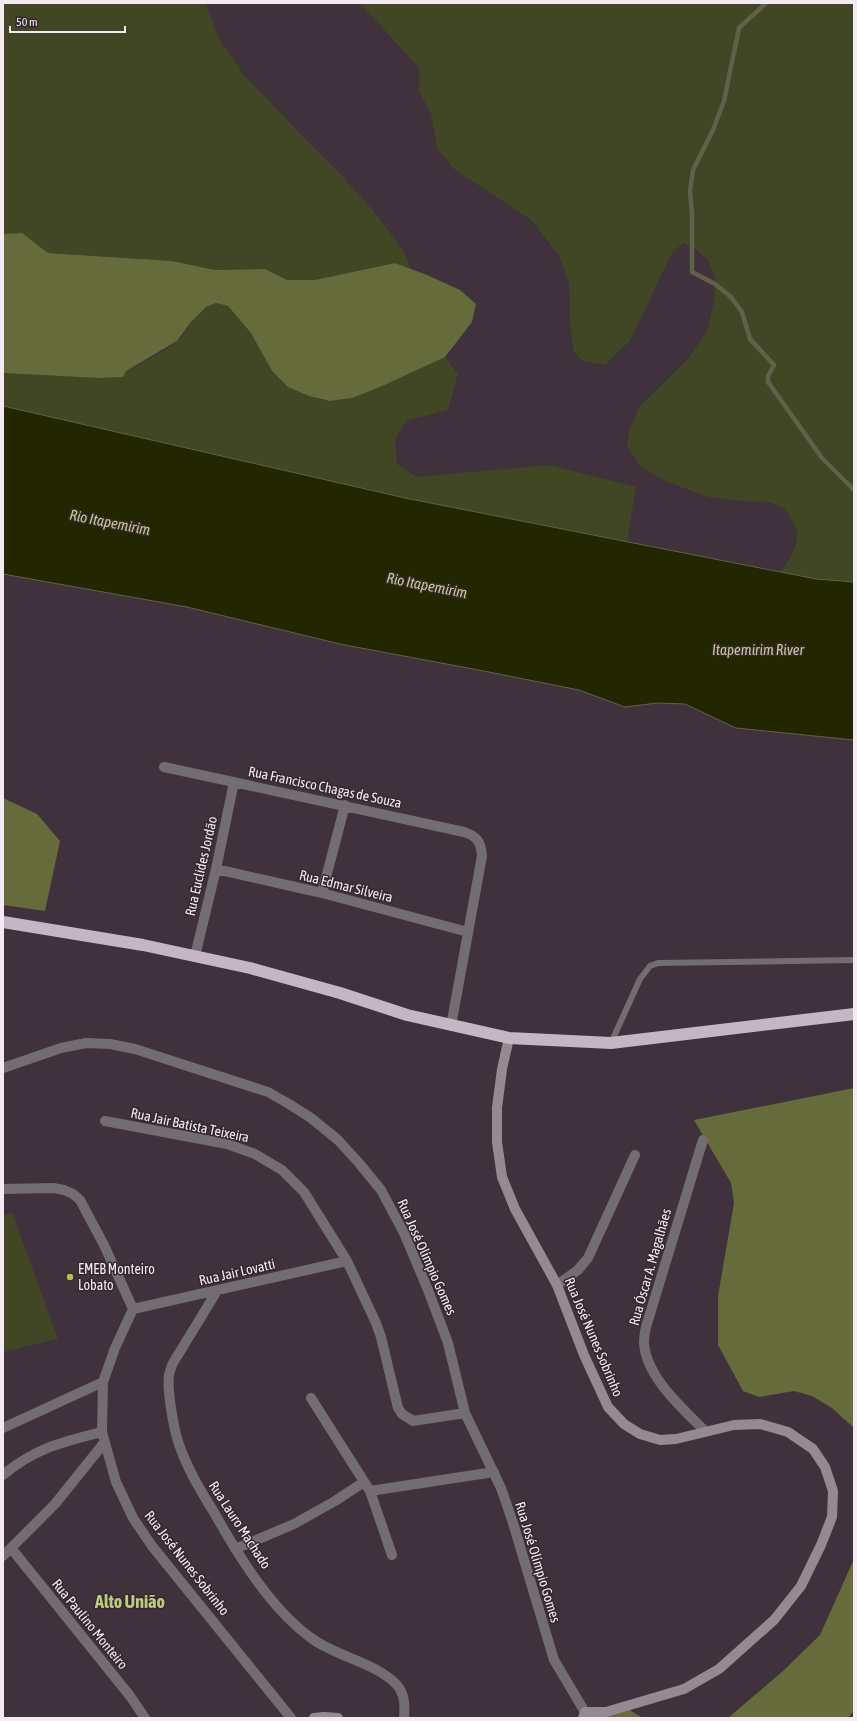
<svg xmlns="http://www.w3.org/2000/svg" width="857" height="1721" font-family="'Asap Condensed',sans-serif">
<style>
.green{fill:#414625}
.forest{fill:#656b3a}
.water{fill:#222601;stroke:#616149}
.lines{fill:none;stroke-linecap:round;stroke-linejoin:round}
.stream{stroke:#616149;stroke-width:4.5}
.lane{stroke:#736c71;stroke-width:6}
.street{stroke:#736c71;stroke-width:10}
.secondary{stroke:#958a92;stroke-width:10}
.highway{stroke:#c6b5c2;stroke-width:12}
.poi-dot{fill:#b4c24a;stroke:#352832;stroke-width:1.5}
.labels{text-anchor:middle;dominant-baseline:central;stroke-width:3;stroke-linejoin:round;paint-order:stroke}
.street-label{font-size:14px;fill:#f3ebf1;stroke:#352832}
.poi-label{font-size:14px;fill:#f3ebf1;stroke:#352832;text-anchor:start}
.water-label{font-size:15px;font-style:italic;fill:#c3ce81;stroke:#352832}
.district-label{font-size:18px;font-weight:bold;fill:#bfca7e;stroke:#352832}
</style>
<rect width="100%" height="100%" fill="#3f323c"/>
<!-- green -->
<path class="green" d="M3 3H206L218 37 244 75 310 144 343 177 370 207 402 248 411 269 395 263 315 280H287L265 269 215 270 172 261 48 253 22 233 3 234Z
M360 3H854V582L816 579 780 572 789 560 796 545 797 531 786 509 770 502 741 501 709 497 667 482 641 467 627 446 629 431 640 406 689 358 707 331 714 303 715 277 708 260 694 248 683 243 672 253 630 341 605 365 582 361 574 352 570 325 569 283 559 255 531 220 454 169 437 148 431 113 419 92V68Z
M216 303 228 305 251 333 272 371 309 396 330 401 352 398 445 357 458 374 448 410 407 420 395 439 397 464 416 477 549 465 636 487 627 542 405 498 3 406V373L99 378 123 377 126 371C141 363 164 352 177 341 192 327 193 311 216 303Z
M12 1212 58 1339 3 1352V1216Z"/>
<!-- forest -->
<path class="forest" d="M22 233 48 253 172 261 215 270 265 269 287 280H315L395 263 427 275 460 290 476 304 472 322 445 357 380 387 352 398 330 401 309 396 288 387 272 371 251 333 228 306 216 303 206 307 191 322 177 341 126 371 123 377 99 378 3 373V234Z
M3 798 37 814 60 841 45 911 3 905Z
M854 1088V1428L832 1408 812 1396 794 1391 759 1397 743 1391 718 1345V1296L734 1203 731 1183 694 1120Z
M854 1559V1711L848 1718H728L783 1671 820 1635Z
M628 1709 643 1718H599L609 1711Z"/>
<!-- water -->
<path class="water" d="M3 406 405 498 816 579 854 582V740L736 728 685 704 657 703 625 707 579 690 489 672 340 644 187 607 3 574Z"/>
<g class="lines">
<!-- stream -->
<path class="stream" d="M766 3 739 28 724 101 713 130 693 170 690 191 692 214V272L715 284 731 297 742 312 750 339 774 365 768 376V382L822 458 854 490"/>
<!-- lane -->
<path class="lane" d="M611 1043 640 979 650 966 658 963 854 960"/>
<!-- street -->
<path class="street" d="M164 767 464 832C477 836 481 842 482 856L451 1026
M216 869 322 893 468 932
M322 893 345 805
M195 956 216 869 234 782
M3 1068 61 1048 86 1043 110 1044 135 1049 268 1092 289 1104 311 1118 338 1140 359 1163 381 1190 404 1233 428 1290 448 1343 465 1413 501 1488 513 1523 554 1660 585 1712
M105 1121 227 1144 255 1154 282 1170 304 1192 347 1261 376 1323 381 1337 398 1408 402 1414 413 1421 465 1413
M703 1140 646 1327C645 1332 644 1337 644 1342 645 1376 683 1409 705 1431
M3 1189 53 1188 64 1190 73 1194 80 1200 104 1245 133 1309 115 1348 103 1382 102 1432 116 1482 133 1518 152 1546 291 1718
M557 1285 578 1270 588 1258 635 1155
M217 1291 173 1363C171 1367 170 1371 169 1375 167 1390 173 1423 177 1438 185 1465 200 1490 215 1514 239 1557 273 1612 314 1640 339 1657 375 1663 396 1684 405 1693 405 1706 404 1718
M133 1309 347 1261
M311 1398 370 1491 392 1555
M3 1428 103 1382
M3 1475C35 1448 62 1442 102 1432
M370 1491 494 1472
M11 1548 130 1696 145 1718
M235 1549 294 1524 335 1501 364 1482
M3 1556 55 1504 104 1443"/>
<!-- secondary -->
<path class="secondary" d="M509 1038 502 1069 497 1108V1142L502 1177 515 1209 557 1285 584 1355 608 1407 624 1424 640 1434 660 1440 676 1439 734 1425 760 1424 788 1432 813 1449 825 1467 833 1491 832 1517 821 1545 801 1586 774 1620 719 1669 684 1689 606 1712H585L583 1718
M314 1718 324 1717 338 1718"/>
<!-- highway -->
<path class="highway" d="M3 922 143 945 250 968 340 993 407 1015 509 1038 611 1043 854 1014"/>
</g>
<!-- markers -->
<circle class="poi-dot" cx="70" cy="1277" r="4"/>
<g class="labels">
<!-- street labels -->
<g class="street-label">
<text transform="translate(325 787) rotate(12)">Rua Francisco Chagas de Souza</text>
<text transform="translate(201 866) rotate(-77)">Rua Euclides Jordão</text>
<text transform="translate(346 886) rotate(14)">Rua Edmar Silveira</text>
<text transform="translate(190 1125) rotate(12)">Rua Jair Batista Teixeira</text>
<text transform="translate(427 1257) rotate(66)">Rua José Olímpio Gomes</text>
<text transform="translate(650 1267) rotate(-74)">Rua Óscar A. Magalhães</text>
<text transform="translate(237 1272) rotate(-13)">Rua Jair Lovatti</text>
<text transform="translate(594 1337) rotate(67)">Rua José Nunes Sobrinho</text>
<text transform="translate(240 1525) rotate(57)">Rua Lauro Machado</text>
<text transform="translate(538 1562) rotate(73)">Rua José Olímpio Gomes</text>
<text transform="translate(187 1563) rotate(52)">Rua José Nunes Sobrinho</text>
<text transform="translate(90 1624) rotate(51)">Rua Paulino Monteiro</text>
</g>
<!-- poi labels -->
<g class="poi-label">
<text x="78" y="1269">EMEB Monteiro<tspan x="78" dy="16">Lobato</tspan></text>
</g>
<!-- water labels -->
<g class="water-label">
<text transform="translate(110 522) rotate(11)">Rio Itapemirim</text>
<text transform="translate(427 585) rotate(11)">Rio Itapemirim</text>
<text x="758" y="649">Itapemirim River</text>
</g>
<!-- district labels -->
<g class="district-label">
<text x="130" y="1601">Alto União</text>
</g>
</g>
<!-- border -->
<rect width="857" height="1721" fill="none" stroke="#f3ebf1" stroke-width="8"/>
<!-- scale -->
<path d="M10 26v6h115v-6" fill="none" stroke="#f3ebf1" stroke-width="2"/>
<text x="16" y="26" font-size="12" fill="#f3ebf1" stroke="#352832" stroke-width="3" paint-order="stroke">50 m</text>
</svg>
